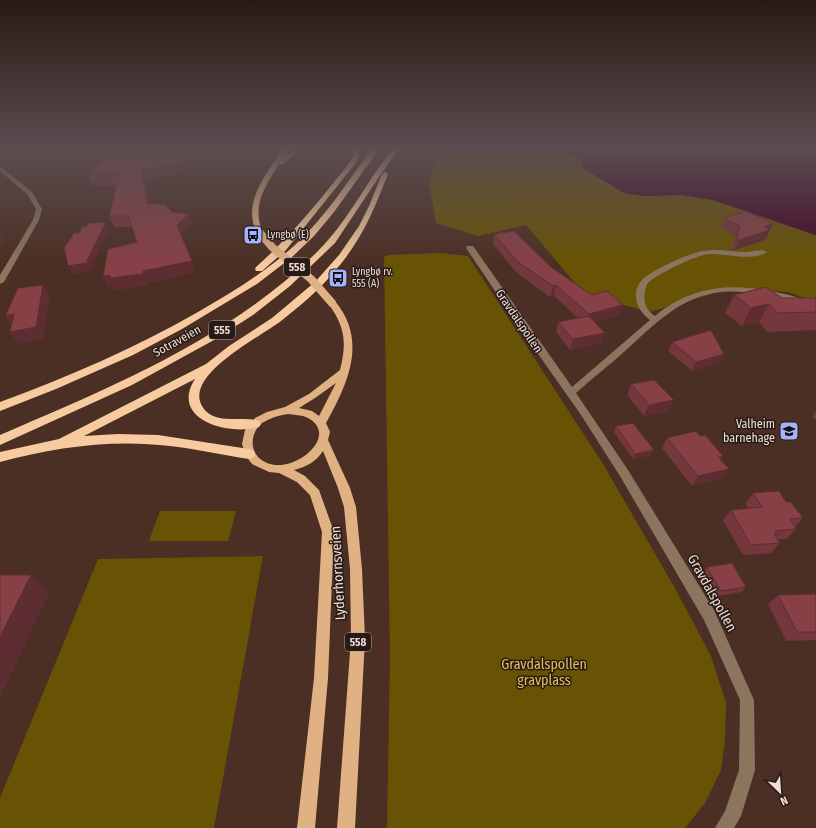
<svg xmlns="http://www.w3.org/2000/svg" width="816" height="828" font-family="'Fira Sans Condensed',sans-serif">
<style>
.green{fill:#685305}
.water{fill:#430729}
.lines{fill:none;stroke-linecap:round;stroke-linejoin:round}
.minor{fill:#8b755f;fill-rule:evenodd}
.major{fill:#dfb183;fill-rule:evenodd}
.highway{fill:#f7cb9f;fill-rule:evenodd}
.major-bridge{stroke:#dfb183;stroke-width:8}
.wall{fill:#73373c}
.shaded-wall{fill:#5e2d31}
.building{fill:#864046;stroke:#5e2d31}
.labels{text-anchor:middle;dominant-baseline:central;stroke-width:3;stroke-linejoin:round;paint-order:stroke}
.far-poi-label{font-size:10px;fill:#f0ddd7;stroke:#281b16;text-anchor:start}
.shield{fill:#281b16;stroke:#b4a39d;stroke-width:1}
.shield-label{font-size:11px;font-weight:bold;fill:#f0ddd7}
.street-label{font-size:12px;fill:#f0ddd7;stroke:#281b16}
.poi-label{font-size:12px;fill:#f0ddd7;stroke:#281b16;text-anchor:end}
.near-street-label{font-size:14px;fill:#f0ddd7;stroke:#281b16}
.near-park-label{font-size:14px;fill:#e0c05b;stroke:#281b16}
</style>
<rect width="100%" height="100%" fill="#4b2f24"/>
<!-- green -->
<path class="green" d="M444 148H550L577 156 643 196 681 195 713 200 816 235V302L788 292 732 288 650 312 585 295 526 225 478 236 436 223 429 183 438 154Z
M439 253 468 256 603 464 676 590 711 656 726 703 725 740 721 770 705 803 685 828H387L390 658 384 257 388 255Z
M160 511H236L228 541H149Z
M263 556 214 828H0V798L98 559Z"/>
<!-- water -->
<path class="water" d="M550 148H816V235L713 200 681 195 643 196 624 193 584 169 577 156Z"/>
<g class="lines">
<!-- minor -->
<path class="minor" d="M0 166 32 192 42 209 39 220 4 282 0 284V275L33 220 36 209 27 194 0 171Z
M467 246H473L572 387 650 320C637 311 630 293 642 280 652 270 689 253 703 251 717 248 732 252 746 252 752 252 762 248 767 252 754 262 724 253 709 254 696 255 657 274 648 283 646 286 645 289 645 292 643 303 646 310 655 316 705 275 759 285 816 303V308C784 300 754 289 721 292 680 296 653 326 625 351 609 366 592 378 576 393L628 470 714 610 754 700 755 770 741 816 734 828H715L725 811 739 770 740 700 704 620 620 476 581 415 529 341 466 248Z"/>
<!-- major -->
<path class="major" d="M284 148H290L282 159 295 148H302L283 164H279C265 187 251 206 263 233L258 234C240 205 267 172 284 148Z
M329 301H335C368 341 348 383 326 423L330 432 328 440 350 488 356 507 362 569 365 639 355 828H337L351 639 350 569 344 507 338 488 323 451C316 462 306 467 294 470L305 476 319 490 334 532 328 678 315 828H297L314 678 322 532 310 495 297 482 279 473 269 472 252 464 246 456 242 444 245 430 255 418 267 412 285 407 309 394 340 370C347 342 345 327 328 303ZM336 383 319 416 312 411 299 408 315 398ZM288 414C294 415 301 415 306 417 343 434 293 477 265 462 249 454 249 434 262 423 270 418 279 415 288 414Z"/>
<!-- highway -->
<path class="highway" d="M350 148H356L360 155 355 164 286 250 262 271H256L255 269 256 267C292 235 320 200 350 162L354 155Z
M373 148H380L334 212 314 236 292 257 257 284 182 329 133 355 56 389 0 411V402C68 377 135 348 198 312 238 289 277 265 308 232 333 206 351 176 373 148Z
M393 148H400L381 174 335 243 290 286 253 315 214 340 132 385 0 445V435C112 387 231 338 318 251 348 221 367 181 393 148Z
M385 172 388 174C373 212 362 240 334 272 319 290 300 306 281 321 262 336 187 373 201 404 212 427 241 415 259 421L261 424 259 427C229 436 169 420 195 379L84 436 118 434 158 435 249 449 254 451 255 454 254 457 249 459C223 455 197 449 170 446 113 439 55 447 0 462V452L59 439 206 364 229 346 272 318 315 282 339 255 359 226 369 206 382 174Z"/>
<!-- major-bridge -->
<path class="major-bridge" d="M260 233 272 247 311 279 332 303"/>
</g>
<!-- wall -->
<path class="wall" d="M90 148H147L142 153H97L96 150H91Z
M182 156 185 166V172L145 181 149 203 172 212 192 225 181 235 192 261 195 272 147 283V285L115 290 113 287H108L103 276 137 242 132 227H114L109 216 117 185H92L88 175Z
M724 218 773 224 765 240 735 250H731L736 236 720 227Z
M494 234 619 315 595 322 602 343 570 350 556 332 558 322 578 318 554 296 550 297 516 272 493 244Z
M734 295 782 298H816V330L767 332 759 322 742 326 725 313Z
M672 342 724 354 719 363 692 371 668 351Z
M631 384 669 411 644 416 627 395Z
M816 411V420L812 417Z
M616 426 654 450 651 455 633 459 614 432Z
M700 436 723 456 720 459 729 469 722 479 692 486 662 448 667 438Z
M753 493 786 502 803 518 795 527 796 529 787 539H778L780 543 771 553 743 555 723 520 731 510 749 509 745 503Z
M707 567 746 587 742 592 717 596 704 572Z
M816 594V640L786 641 768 604 778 595Z"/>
<!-- shaded-wall -->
<path class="shaded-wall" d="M141 148H147L142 153Z
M182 156 185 166V172L145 181 151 213 147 203 142 170Z
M189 214 192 225 181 236 177 225Z
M106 222 109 230 90 271 73 275 68 266Z
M773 224 765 240 735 250 739 240 764 227Z
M0 230 5 238 0 247Z
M192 261 195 272 147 283V285L115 290 113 287H108L103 276 143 271Z
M43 285 50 296 43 339 18 344 10 332Z
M556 285 554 296 550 297 553 286Z
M769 304 759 322 742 326 751 308Z
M623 305 619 315 586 325 589 314Z
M14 314 12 327 5 316Z
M605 333 602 343 570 350 573 339Z
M724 354 719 363 692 371 696 362Z
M674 400 669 411 644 416 649 405Z
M654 450 651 455 633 459 635 454Z
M729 469 722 479 692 486 698 476Z
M31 575 49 593 0 698V637Z"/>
<!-- building -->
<path class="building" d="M125 155 182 156 183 162 142 170 147 203 165 205 172 212 189 214 177 225 192 261 143 271V274L110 278V275L103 276 108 249 137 242 128 216H109L119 175H88L102 160Z
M746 211 773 224 764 227 770 230 739 240H736L740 226 724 218Z
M106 222 86 263 68 266 64 248 74 233H79L82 227 87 226 89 223Z
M514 231 551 267 592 295 607 291 623 305 589 314 556 285 553 286 518 262 494 234Z
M43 285 36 327 10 332 14 314 5 316 18 288Z
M766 287 782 298H816V312L778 313 769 304 751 308 734 295Z
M589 316 605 333 573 339 558 322Z
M711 330 724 354 696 362 672 342Z
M654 380 674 400 649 405 631 384Z
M633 423 654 450 635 454 616 426Z
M696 431 700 436 705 435 723 456 718 457 729 469 698 476 667 438Z
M779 491 786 502H791L803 518 790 519 796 529 775 531 777 534H774L780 543 751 545 731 510 762 507 753 493Z
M732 563 746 587 721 591 707 567Z
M0 575H31L0 637Z
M816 594V632H797L778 595Z"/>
<!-- sky -->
<linearGradient id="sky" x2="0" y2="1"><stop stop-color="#291a14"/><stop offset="0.56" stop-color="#5b4d50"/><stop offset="1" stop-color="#5b4d50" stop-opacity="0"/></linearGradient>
<rect width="816" height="264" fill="url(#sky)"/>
<!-- icons -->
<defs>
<g id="bus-square" transform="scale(1)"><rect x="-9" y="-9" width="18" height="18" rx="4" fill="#a4b2fc" stroke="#281b16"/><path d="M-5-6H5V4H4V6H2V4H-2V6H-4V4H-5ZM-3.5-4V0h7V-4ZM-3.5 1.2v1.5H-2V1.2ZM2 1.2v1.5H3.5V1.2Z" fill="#111"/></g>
<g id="school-square" transform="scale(1)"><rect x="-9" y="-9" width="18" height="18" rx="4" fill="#a4b2fc" stroke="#281b16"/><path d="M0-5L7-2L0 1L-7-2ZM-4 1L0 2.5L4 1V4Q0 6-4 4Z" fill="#111"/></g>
</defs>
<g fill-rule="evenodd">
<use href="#bus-square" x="253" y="235"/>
<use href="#bus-square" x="338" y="278"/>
<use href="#school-square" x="789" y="431"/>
</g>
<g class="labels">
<!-- far-poi labels -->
<g class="far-poi-label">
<text x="267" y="235">Lyngbø (E)</text>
<text x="352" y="272">Lyngbø rv.<tspan x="352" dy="12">555 (A)</tspan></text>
</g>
<!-- shield labels -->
<g class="shield">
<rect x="284" y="258" width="26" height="18" rx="3"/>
<rect x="209" y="321" width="26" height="18" rx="3"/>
<rect x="345" y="633" width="26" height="18" rx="3"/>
</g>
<g class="shield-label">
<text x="297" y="267">558</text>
<text x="222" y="330">555</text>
<text x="358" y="642">558</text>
</g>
<!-- street labels -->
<g class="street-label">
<text transform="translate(519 321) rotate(56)">Gravdalspollen</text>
<text transform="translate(177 341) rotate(-29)">Sotraveien</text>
</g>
<!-- poi labels -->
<g class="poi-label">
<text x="775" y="424">Valheim<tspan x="775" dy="14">barnehage</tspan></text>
</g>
<!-- near-street labels -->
<g class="near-street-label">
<text transform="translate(338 573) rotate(-93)">Lyderhornsveien</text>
<text transform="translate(712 593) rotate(61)">Gravdalspollen</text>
</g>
<!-- near-park labels -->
<g class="near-park-label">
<text x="544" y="664">Gravdalspollen<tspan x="544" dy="16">gravplass</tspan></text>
</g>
</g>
<!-- north arrow -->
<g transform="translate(780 792) rotate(155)" stroke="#281b16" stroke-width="3" paint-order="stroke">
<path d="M0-3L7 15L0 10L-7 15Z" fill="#f0ddd7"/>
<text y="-6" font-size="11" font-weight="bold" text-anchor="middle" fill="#f0ddd7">N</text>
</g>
</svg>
